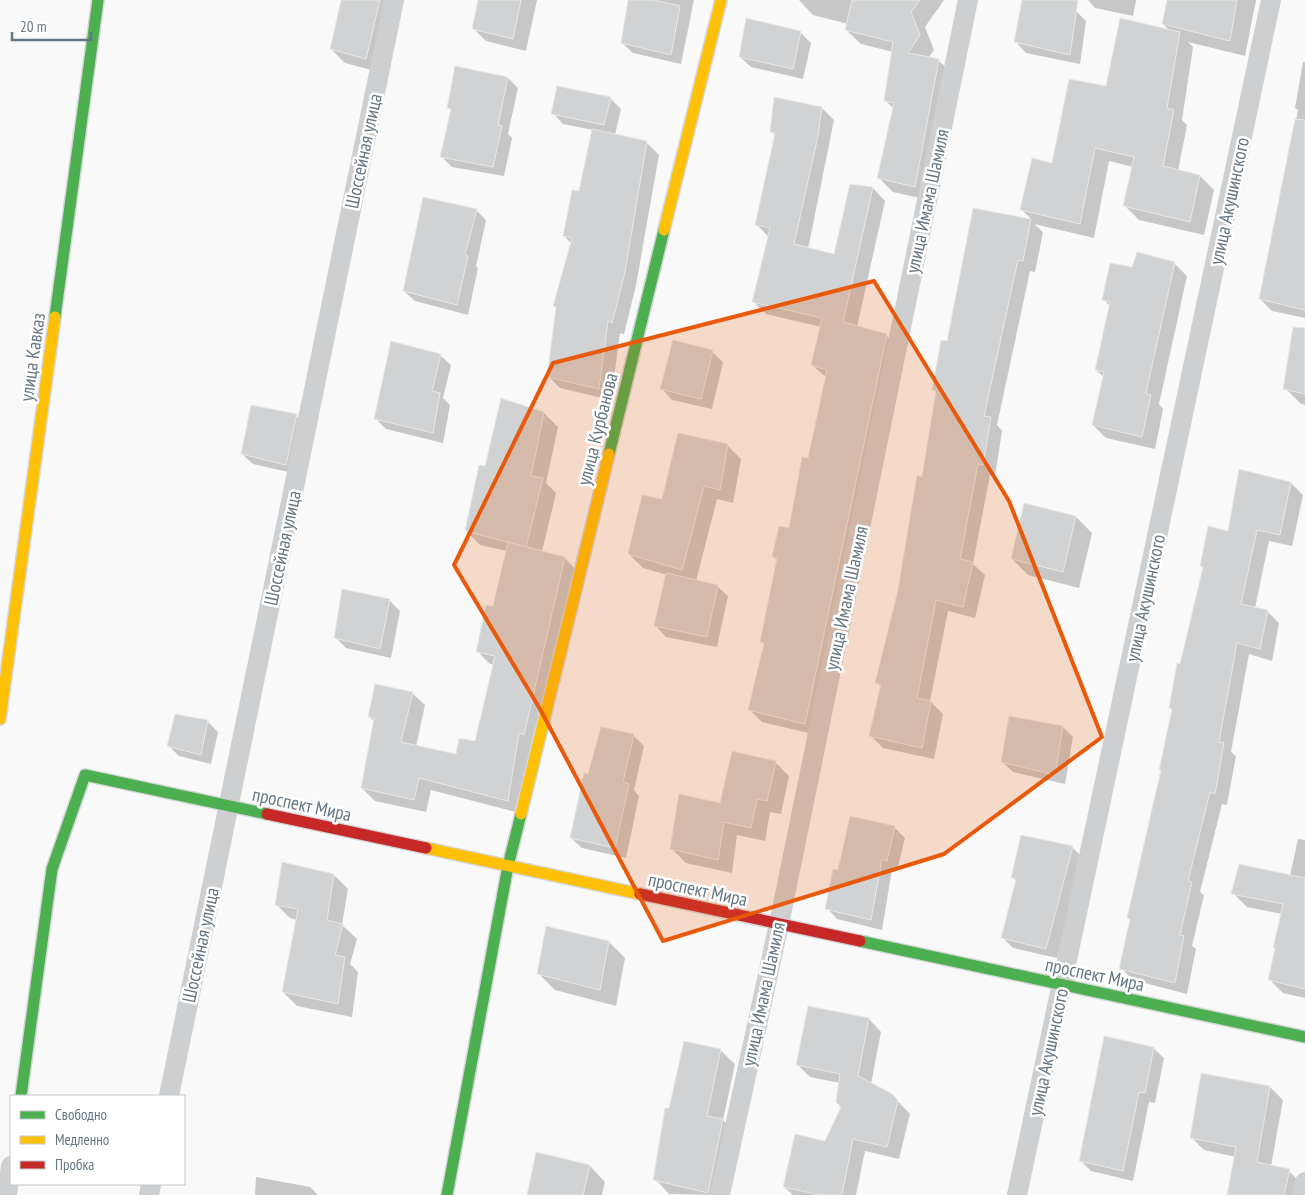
<svg xmlns="http://www.w3.org/2000/svg" width="1305" height="1195" font-family="'PT Sans Narrow',sans-serif">
<style>
.shadow{fill:#0003}
.building{fill:#d0d2d3;stroke:#e8e8e8}
.lines{fill:none;stroke-linecap:round;stroke-linejoin:round}
.fast-casing{stroke:#d5d6d7;stroke-width:14}
.slow-casing{stroke:#d5d6d7;stroke-width:14}
.jam-casing{stroke:#d5d6d7;stroke-width:14}
.street{stroke:#cecfd0;stroke-width:20}
.fast{stroke:#4caf50;stroke-width:11}
.slow{stroke:#ffc107;stroke-width:11}
.jam{stroke:#c62828;stroke-width:11}
.marked{fill:#e8590c;fill-opacity:0.2;stroke:#e8590c;stroke-width:4;stroke-linejoin:round}
.labels{text-anchor:middle;dominant-baseline:central;stroke-width:5;stroke-linejoin:round;paint-order:stroke}
.street-label{font-size:19px;fill:#657683;stroke:#fff}
</style>
<rect width="100%" height="100%" fill="#f9f9f9"/>
<!-- shadow -->
<path class="shadow" d="M342 0H397L379 72 345 63 331 49Z
M480 0H537L526 51 486 41 473 28Z
M629 0H694L681 64 633 53 622 43Z
M799 0H944L925 27 934 50 928 58 938 60 953 74 929 200 893 192 878 177 894 109 885 100 893 52 861 44 846 30 848 24 813 15Z
M1023 0 1076 11 1086 21 1080 64 1026 53 1016 42Z
M1088 0H1136L1133 16 1095 8Z
M1168 0H1256L1245 56 1188 42 1193 47 1182 120 1187 125 1178 171 1200 176 1214 190 1204 235 1139 220 1125 206 1133 167 1109 161 1094 238 1034 224 1043 232 1035 272 1030 271 997 425 1002 431 995 476 990 475 973 564 985 575 975 618 948 611 930 701 943 714 934 759 883 748 871 736 881 687 877 682 923 478 937 393 933 390 948 343 974 209 1032 220 1022 210 1107 88 1170 31 1163 24Z
M800 32 811 43 803 79 751 67 740 57Z
M1303 62H1305V318L1272 311 1260 299 1298 110 1295 108Z
M456 68 508 78 518 88 508 134 512 138 504 176 452 167 442 157 452 111 449 108Z
M610 98 621 109 615 135 647 143 659 155 636 285 624 334 620 333 611 400 560 388 548 376 572 244 564 236 579 193 593 130 563 124 553 113Z
M822 108 834 120 808 249 835 255 851 185 873 188 885 201 857 327 887 336 899 348 817 735 762 722 749 709 765 645 761 641 778 561 773 557 790 529 809 460 827 378 812 365 821 327 766 314 754 302 769 237 756 224 776 136 771 131Z
M476 210 486 220 476 266 478 268 468 315 415 301 404 291Z
M1174 263 1187 276 1159 404 1163 409 1155 449 1106 438 1093 425 1104 377 1096 370 1110 306 1103 299 1133 269Z
M1305 341V405L1301 404 1285 388Z
M712 352 723 362 712 409 672 400 662 389Z
M440 355 451 365 443 398 450 405 443 443 386 429 376 419Z
M544 413 558 427 546 483 556 493 542 552 565 558 577 571 520 813 431 790 426 812 375 801 362 788 375 722 369 717 412 693 425 705 416 747 457 756 476 743 495 665 490 664 477 651 494 607 507 551 480 545 466 531 486 468Z
M296 416 307 426 297 474 253 464 242 454Z
M727 445 741 459 733 503 717 499 696 581 717 586 728 596 717 647 666 637 656 626 667 575 643 568 629 554 663 501Z
M1291 483 1303 495 1292 546 1269 541 1255 608 1267 611 1279 623 1272 661 1249 654 1231 752 1236 756 1227 805 1222 804 1200 892 1204 895 1192 946 1196 949 1187 994 1133 980 1121 968 1131 921 1128 918 1162 772 1160 769 1173 710 1171 708 1204 569 1201 565 1228 532Z
M1076 517 1092 533 1079 588 1028 575 1012 559Z
M343 590 390 601 400 611 391 658 346 648 335 637Z
M207 721 218 732 211 764 179 756 169 746Z
M1063 727 1073 737 1065 784 1013 772 1002 762Z
M633 735 644 746 634 790 639 796 626 858 582 848 571 838 589 776Z
M775 762 789 776 781 814 770 812 765 841 737 835 732 873 686 863 672 849 720 805Z
M894 827 905 838 897 871 892 869 882 930 837 919 827 908 839 871Z
M1298 839 1305 840V998L1283 993 1270 980 1282 914 1247 907 1233 893 1290 876Z
M1072 847 1083 858 1057 958 1013 948 1003 938 1016 881 1013 878Z
M334 875 348 889 342 925 357 939 350 964 358 972 352 1017 297 1006 283 992 297 920 290 918 276 904Z
M609 942 625 958 616 1006 555 990 539 974Z
M809 1008 869 1019 881 1032 871 1084 891 1094 910 1114 899 1159 865 1151 856 1195H793L784 1187 826 1142 843 1107 840 1083 810 1077 797 1064Z
M1153 1048 1164 1058 1155 1103 1149 1102 1133 1181 1091 1171 1081 1161Z
M720 1050 735 1064 723 1120 737 1135 725 1195 669 1194 655 1179 670 1110Z
M1270 1087 1283 1100 1271 1166 1289 1171 1302 1184 1299 1195H1228L1236 1157 1204 1150 1191 1137Z
M590 1166 605 1182 602 1195H529Z
M256 1177 310 1187 318 1195H255Z"/>
<!-- building -->
<path class="building" d="M341 0H380L366 59 330 49Z
M478 0H521L513 39 472 29Z
M628 0H654L680 6 671 55 621 43Z
M852 0H920L911 12 920 35 908 53 939 59 915 187 877 178 894 103 884 101 893 42 845 30Z
M1022 0H1078L1070 55 1014 42Z
M1167 0H1237L1230 41 1162 24Z
M746 18 801 31 793 69 739 57Z
M1120 18 1180 32 1167 108 1174 110 1163 166 1200 175 1190 222 1123 206 1134 157 1095 148 1080 224 1020 210 1032 158 1052 163 1069 79 1106 86Z
M455 66 508 77 498 125 502 126 493 167 440 157 451 109 447 108Z
M557 86 611 97 604 125 551 114Z
M774 97 822 107 818 136 794 244 834 254 850 184 873 187 843 322 887 334 805 724 748 710 764 643 760 642 777 558 772 557 779 526 789 528 802 457 808 458 827 370 811 365 822 318 752 302 770 228 755 225 775 133 770 132Z
M1295 119 1305 120V310L1259 299Z
M592 129 647 141 625 272 612 323 608 321 599 389 547 377 556 307 553 306 572 238 563 236 572 190 579 191Z
M423 197 477 209 465 255 468 256 457 305 403 291Z
M973 208 1031 219 1023 261 1018 260 984 416 991 417 983 465 978 464 960 559 973 562 963 607 936 600 917 698 931 701 922 748 869 736 881 684 875 683 898 590 917 475 922 477 936 391 932 390 941 340 947 341Z
M1137 252 1175 262 1146 393 1151 395 1142 437 1092 425 1104 372 1095 370 1110 302 1102 300 1110 263 1132 267Z
M1293 327 1305 328V394L1283 389Z
M673 340 713 350 701 399 660 389Z
M391 341 441 354 432 391 440 393 433 433 374 419Z
M501 398 544 412 531 476 543 478 526 547 465 531 479 465 485 466Z
M251 405 297 414 286 465 241 454Z
M678 433 728 444 720 490 704 486 682 570 628 554 642 495 662 499Z
M1239 469 1291 482 1280 535 1257 530 1241 604 1268 610 1260 649 1237 643 1219 742 1224 743 1215 794 1210 792 1188 881 1192 882 1180 935 1184 936 1175 983 1119 969 1130 919 1127 918 1161 770H1159L1172 709 1169 708 1177 663 1180 664 1203 567 1200 566 1208 526 1228 531Z
M1024 503 1076 516 1063 572 1011 559Z
M508 542 565 557 524 735 519 733 508 801 419 778 414 800 361 788 374 718 368 717 375 684 413 692 401 742 456 754 459 738 475 741 495 656 476 652 486 605 493 606Z
M666 573 718 585 707 637 654 626Z
M342 589 390 599 380 649 334 638Z
M175 714 208 720 201 755 167 746Z
M1009 716 1063 726 1055 775 1001 762Z
M601 727 634 734 623 782 629 784 615 848 570 838 584 773 588 774Z
M732 751 776 761 767 801 757 799 751 828 724 822 718 860 670 849 679 794 720 803Z
M850 816 895 826 887 861 882 859 871 920 825 909 833 869 838 870Z
M1021 835 1073 846 1046 949 1001 938 1016 879 1011 878Z
M282 862 334 874 327 920 343 924 335 955 345 957 338 1004 282 992 298 909 275 905Z
M1239 864 1305 878V989L1268 980 1275 948H1273L1283 904 1231 894Z
M546 926 609 941 600 990 537 974Z
M808 1006 869 1018 858 1076 891 1093 898 1100 887 1147 853 1139 842 1195H820L783 1187 795 1134 825 1141 841 1107 836 1102 840 1074 796 1065Z
M1104 1036 1154 1047 1145 1093 1139 1092 1123 1171 1079 1161Z
M684 1041 721 1049 707 1116 723 1119 708 1193 653 1180 665 1108H669Z
M1201 1073 1270 1086 1257 1162 1290 1169 1284 1195H1227L1236 1147 1190 1138Z
M536 1152 590 1165 583 1195H527Z"/>
<g class="lines">
<!-- fast casing -->
<g class="fast-casing">
<path id="fast" d="M55 317 98 0
M609 454 664 230
M860 941 1305 1037
M21 1096 52 869 85 775 267 814
M447 1195 508 866 521 814"/>
</g>
<!-- slow casing -->
<g class="slow-casing">
<path id="slow" d="M664 230 721 0
M0 719 55 317
M521 814 609 454
M426 848 640 894"/>
</g>
<!-- jam casing -->
<g class="jam-casing">
<path id="jam" d="M267 814 426 848
M640 894 860 941"/>
</g>
<!-- street -->
<path class="street" d="M169 1096 394 0
M7 1195 11 1166
M149 1195 151 1184
M720 1195 779 924 968 0
M1017 1195 1271 0
M1302 1195 1305 1182"/>
<!-- fast -->
<use href="#fast" class="fast"/>
<!-- slow -->
<use href="#slow" class="slow"/>
<!-- jam -->
<use href="#jam" class="jam"/>
</g>
<!-- marked area -->
<path class="marked" d="M874 281 1009 501 1102 737 944 854 663 941 540 709 454 565 553 363Z"/>
<g class="labels">
<!-- street labels -->
<g class="street-label">
<text transform="translate(363 151) rotate(-78)">Шоссейная улица</text>
<text transform="translate(927 201) rotate(-78)">улица Имама Шамиля</text>
<text transform="translate(1229 201) rotate(-78)">улица Акушинского</text>
<text transform="translate(32 357) rotate(-82)">улица Кавказ</text>
<text transform="translate(597 429) rotate(-76)">улица Курбанова</text>
<text transform="translate(282 548) rotate(-78)">Шоссейная улица</text>
<text transform="translate(846 598) rotate(-78)">улица Имама Шамиля</text>
<text transform="translate(1145 598) rotate(-78)">улица Акушинского</text>
<text transform="translate(302 804) rotate(12)">проспект Мира</text>
<text transform="translate(698 889) rotate(12)">проспект Мира</text>
<text transform="translate(200 945) rotate(-78)">Шоссейная улица</text>
<text transform="translate(1095 974) rotate(12)">проспект Мира</text>
<text transform="translate(763 994) rotate(-78)">улица Имама Шамиля</text>
<text transform="translate(1048 1052) rotate(-78)">улица Акушинского</text>
</g>
</g>
<!-- legend -->
<rect x="10" y="1095" width="175" height="90" fill="#ffffff" stroke="#c1c8cd"/>
<rect x="20" y="1111" width="25" height="8" fill="#4caf50" stroke="#c1c8cd"/>
<text x="55" y="1120" font-size="15" fill="#657683">Свободно</text>
<rect x="20" y="1136" width="25" height="8" fill="#ffc107" stroke="#c1c8cd"/>
<text x="55" y="1145" font-size="15" fill="#657683">Медленно</text>
<rect x="20" y="1161" width="25" height="8" fill="#c62828" stroke="#c1c8cd"/>
<text x="55" y="1170" font-size="15" fill="#657683">Пробка</text>
<!-- scale -->
<path d="M12 32v8h79v-8" fill="none" stroke="#657683" stroke-width="2.5"/>
<text x="20" y="32" font-size="15" fill="#657683" stroke="#ffffff" stroke-width="4" paint-order="stroke">20 m</text>
</svg>
